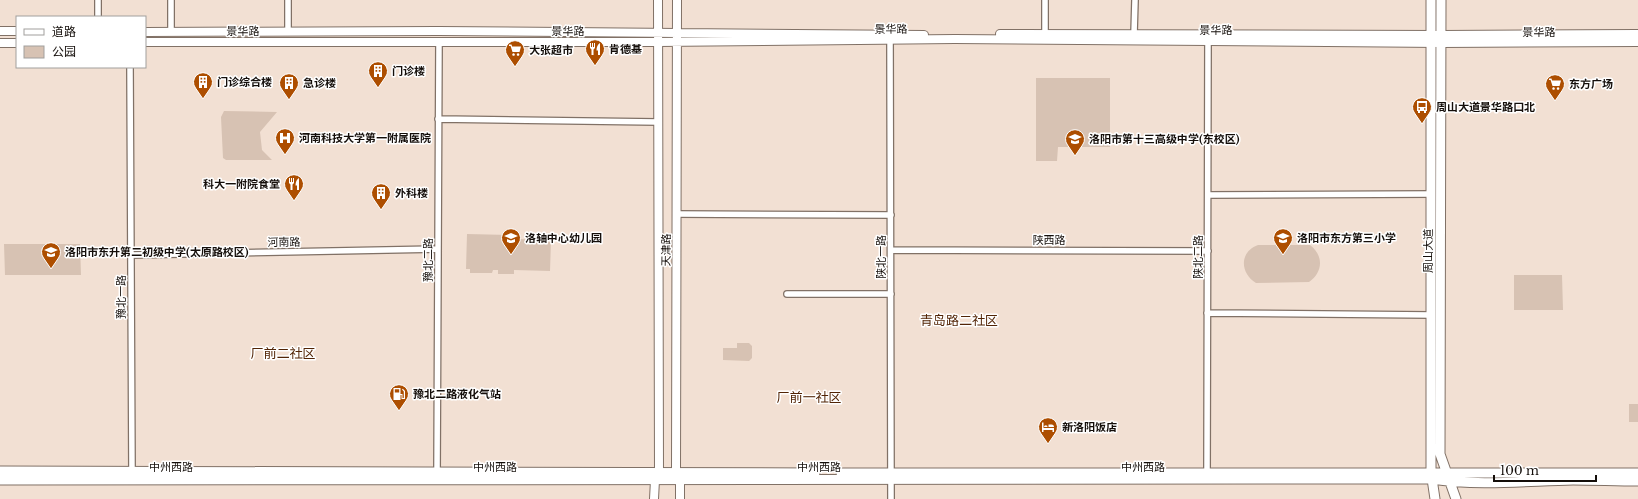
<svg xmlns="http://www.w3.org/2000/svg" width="1638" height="499" font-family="'Libre Baskerville','Noto Sans SC',serif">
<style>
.green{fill:#d7c2b3}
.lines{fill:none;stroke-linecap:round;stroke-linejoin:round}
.street-casing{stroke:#817166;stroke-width:8}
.secondary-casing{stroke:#817166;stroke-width:10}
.primary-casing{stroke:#817166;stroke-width:11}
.street{stroke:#fff;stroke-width:5.5}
.secondary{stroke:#fff;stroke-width:8}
.primary{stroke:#fff;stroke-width:9}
.labels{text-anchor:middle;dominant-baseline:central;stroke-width:3;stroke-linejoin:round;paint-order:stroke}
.street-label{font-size:11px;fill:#140e0a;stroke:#fff}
.poi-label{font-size:11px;font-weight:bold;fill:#140e0a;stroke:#fff;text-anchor:start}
.quarter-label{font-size:13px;fill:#522405;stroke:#fff}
</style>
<rect width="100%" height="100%" fill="#f2e0d3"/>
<!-- green -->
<path class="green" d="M1036 78H1110V147H1058L1057 161H1036Z
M224 111 277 112 260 132 262 150 272 160H226L223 158 221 117Z
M467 234 516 235V239L551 240 550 271 514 270V274H498V270H493L492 273H470V269H466Z
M4 244H80L81 275H5Z
M1258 245H1310C1324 256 1323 272 1309 282L1256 283C1240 273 1239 252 1258 245Z
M1514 275H1562L1563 310H1514Z
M737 343H749L752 346V358L749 361 723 360V348H737Z
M1629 404H1638V422H1629Z"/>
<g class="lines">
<!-- street casing -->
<g class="street-casing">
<path id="street" d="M288 0V32
M1045 0V38
M98 17V0
M171 32V0
M1134 34 1135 0
M890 37 891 499
M130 67 132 474
M438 119 658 122
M1208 195 1431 194
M677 214 891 215
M891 250 1208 251
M131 255 438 249
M787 294H891
M1207 313 1431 315
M437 475 439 41
M1207 476 1208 39"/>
</g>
<!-- secondary casing -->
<g class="secondary-casing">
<path id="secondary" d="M677 0 676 473 680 480V499
M0 31H17
M145 32 438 31 924 35
M1000 34 1441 35 1638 34
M145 42H658L955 39 1441 43 1638 42
M0 43H17
M654 499 655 480 659 472 658 0"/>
</g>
<!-- primary casing -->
<g class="primary-casing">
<path id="primary" d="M1431 0V472L1435 499
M1441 0 1440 454 1456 499
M0 471 815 473
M841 473H1638
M0 480 1431 479C1479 486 1526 481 1573 480 1595 480 1616 481 1638 481"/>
</g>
<!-- street -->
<use href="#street" class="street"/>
<!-- secondary -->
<use href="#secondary" class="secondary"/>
<!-- primary -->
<use href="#primary" class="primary"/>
</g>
<!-- icons -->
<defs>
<g id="restaurant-pin" transform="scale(1)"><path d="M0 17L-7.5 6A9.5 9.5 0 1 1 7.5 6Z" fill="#ad4e00" stroke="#fff"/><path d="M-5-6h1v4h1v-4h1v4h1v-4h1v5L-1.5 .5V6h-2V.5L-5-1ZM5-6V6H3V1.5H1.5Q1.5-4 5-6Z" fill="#fff"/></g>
<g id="supermarket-pin" transform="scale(1)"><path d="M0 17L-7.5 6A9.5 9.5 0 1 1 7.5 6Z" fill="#ad4e00" stroke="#fff"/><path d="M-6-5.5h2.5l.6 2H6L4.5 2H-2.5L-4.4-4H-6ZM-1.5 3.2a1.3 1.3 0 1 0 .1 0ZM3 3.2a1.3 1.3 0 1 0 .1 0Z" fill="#fff"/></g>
<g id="building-pin" transform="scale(1)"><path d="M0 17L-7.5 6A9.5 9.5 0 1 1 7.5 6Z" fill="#ad4e00" stroke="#fff"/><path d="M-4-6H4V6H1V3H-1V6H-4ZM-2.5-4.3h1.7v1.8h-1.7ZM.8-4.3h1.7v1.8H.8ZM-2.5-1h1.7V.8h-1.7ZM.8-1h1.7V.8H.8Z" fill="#fff"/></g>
<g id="bus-pin" transform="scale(1)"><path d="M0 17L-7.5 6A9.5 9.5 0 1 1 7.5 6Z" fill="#ad4e00" stroke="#fff"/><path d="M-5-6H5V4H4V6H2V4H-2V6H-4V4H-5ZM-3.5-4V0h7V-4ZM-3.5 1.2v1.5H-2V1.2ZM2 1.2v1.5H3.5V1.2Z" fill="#fff"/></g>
<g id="hospital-pin" transform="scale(1)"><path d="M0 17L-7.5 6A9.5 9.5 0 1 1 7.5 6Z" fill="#ad4e00" stroke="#fff"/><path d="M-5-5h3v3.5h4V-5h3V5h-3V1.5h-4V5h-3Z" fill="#fff"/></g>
<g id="school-pin" transform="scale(1)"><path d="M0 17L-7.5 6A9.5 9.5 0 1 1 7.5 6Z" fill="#ad4e00" stroke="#fff"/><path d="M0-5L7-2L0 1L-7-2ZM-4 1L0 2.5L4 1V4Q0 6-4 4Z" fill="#fff"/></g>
<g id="fuel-pin" transform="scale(1)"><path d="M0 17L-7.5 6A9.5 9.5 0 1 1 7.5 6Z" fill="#ad4e00" stroke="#fff"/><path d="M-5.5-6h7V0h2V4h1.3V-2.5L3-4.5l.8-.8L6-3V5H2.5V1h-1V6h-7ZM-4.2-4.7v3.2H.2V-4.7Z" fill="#fff"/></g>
<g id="hotel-pin" transform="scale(1)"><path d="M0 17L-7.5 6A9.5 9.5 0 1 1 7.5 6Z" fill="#ad4e00" stroke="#fff"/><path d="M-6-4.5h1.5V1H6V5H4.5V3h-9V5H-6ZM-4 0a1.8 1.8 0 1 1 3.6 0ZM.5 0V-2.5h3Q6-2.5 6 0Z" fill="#fff"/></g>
</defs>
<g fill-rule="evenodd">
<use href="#restaurant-pin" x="595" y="49"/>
<use href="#supermarket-pin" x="515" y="50"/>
<use href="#building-pin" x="378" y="71"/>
<use href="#building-pin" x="203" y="82"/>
<use href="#building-pin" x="289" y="83"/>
<use href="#supermarket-pin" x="1555" y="84"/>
<use href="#bus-pin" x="1422" y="107"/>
<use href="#hospital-pin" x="285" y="138"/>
<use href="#school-pin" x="1075" y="139"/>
<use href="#restaurant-pin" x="294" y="184"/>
<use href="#building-pin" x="381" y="193"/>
<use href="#school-pin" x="511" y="238"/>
<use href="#school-pin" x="1283" y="238"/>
<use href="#school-pin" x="51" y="252"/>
<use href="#fuel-pin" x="399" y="394"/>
<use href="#hotel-pin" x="1048" y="427"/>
</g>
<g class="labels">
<!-- street labels -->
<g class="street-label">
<text transform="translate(891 29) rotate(-1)">景华路</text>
<text x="1216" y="30">景华路</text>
<text x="243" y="31">景华路</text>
<text x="568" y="31">景华路</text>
<text x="1539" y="32">景华路</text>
<text x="1049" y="240">陕西路</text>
<text transform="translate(284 242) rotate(-1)">河南路</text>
<text transform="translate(666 250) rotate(-89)">天津路</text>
<text transform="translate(1428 251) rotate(-90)">周山大道</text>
<text transform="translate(881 257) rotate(-90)">陕北一路</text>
<text transform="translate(1198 257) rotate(-90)">陕北二路</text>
<text transform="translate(428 260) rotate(-90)">豫北二路</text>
<text transform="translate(121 297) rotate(-90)">豫北一路</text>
<text x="171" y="467">中州西路</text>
<text x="495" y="467">中州西路</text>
<text x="819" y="467">中州西路</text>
<text x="1143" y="467">中州西路</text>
</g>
<!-- poi labels -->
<g class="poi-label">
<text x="609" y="49">肯德基</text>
<text x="529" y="50">大张超市</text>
<text x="392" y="71">门诊楼</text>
<text x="217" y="82">门诊综合楼</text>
<text x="303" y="83">急诊楼</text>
<text x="1569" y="84">东方广场</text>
<text x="1436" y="107">周山大道景华路口北</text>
<text x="299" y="138">河南科技大学第一附属医院</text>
<text x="1089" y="139">洛阳市第十三高级中学(东校区)</text>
<text x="280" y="184" text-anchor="end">科大一附院食堂</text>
<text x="395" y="193">外科楼</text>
<text x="525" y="238">洛轴中心幼儿园</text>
<text x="1297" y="238">洛阳市东方第三小学</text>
<text x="65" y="252">洛阳市东升第二初级中学(太原路校区)</text>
<text x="413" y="394">豫北二路液化气站</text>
<text x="1062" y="427">新洛阳饭店</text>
</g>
<!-- quarter labels -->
<g class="quarter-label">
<text x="959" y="320">青岛路二社区</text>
<text x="283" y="353">厂前二社区</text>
<text x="809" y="397">厂前一社区</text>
</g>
</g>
<!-- legend -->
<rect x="16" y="16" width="130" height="52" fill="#ffffff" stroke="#a19f9d"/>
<rect x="24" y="29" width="20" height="6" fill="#ffffff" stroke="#a19f9d"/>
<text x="52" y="36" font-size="12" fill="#140e0a">道路</text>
<rect x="24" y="46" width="20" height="12" fill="#d7c2b3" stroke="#a19f9d"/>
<text x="52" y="56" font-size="12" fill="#140e0a">公园</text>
<!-- scale -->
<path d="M1494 475v6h102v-6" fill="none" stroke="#140e0a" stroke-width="2"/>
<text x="1500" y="475" font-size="12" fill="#140e0a" stroke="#ffffff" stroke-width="3" paint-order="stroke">100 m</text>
</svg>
